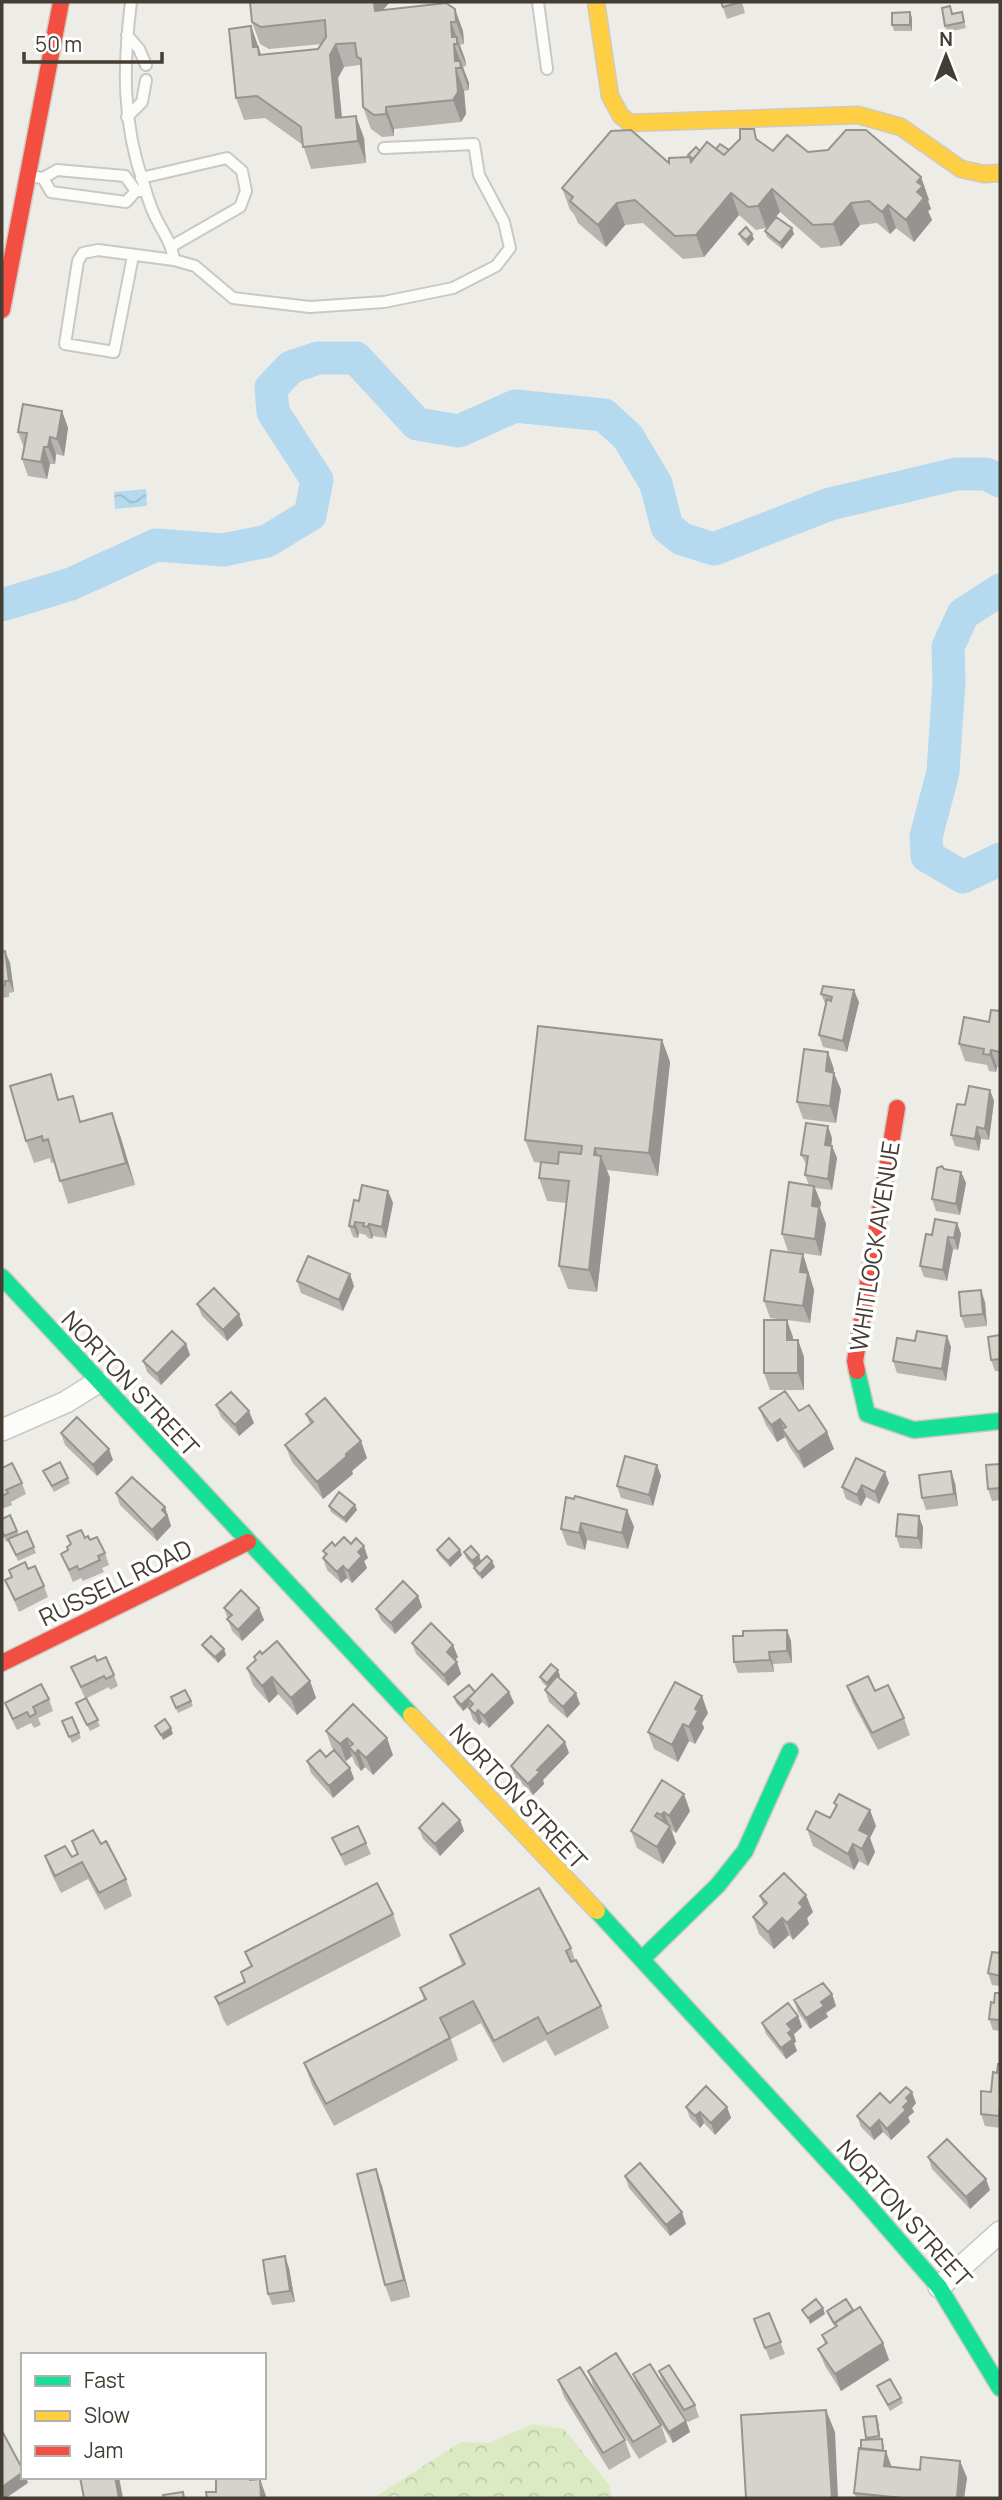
<svg xmlns="http://www.w3.org/2000/svg" width="1002" height="2500" font-family="Manrope,sans-serif">
<style>
.forest{fill:url(#forest-crowns)}
.water{fill:url(#water-waves)}
.lines{fill:none;stroke-linecap:round;stroke-linejoin:round}
.river{stroke:#b5d9ee;stroke-width:33}
.lane-casing{stroke:#cac8c2;stroke-width:14}
.street-casing{stroke:#cac8c2;stroke-width:24}
.fast-casing{stroke:#cfcabe;stroke-width:19}
.slow-casing{stroke:#cfcabe;stroke-width:19}
.jam-casing{stroke:#cfcabe;stroke-width:19}
.lane{stroke:#fcfcfb;stroke-width:10}
.street{stroke:#fcfcfb;stroke-width:21}
.fast{stroke:#16e098;stroke-width:16}
.slow{stroke:#ffcf43;stroke-width:16}
.jam{stroke:#f24e42;stroke-width:16}
.wall{fill:#b8b5b0}
.shaded-wall{fill:#969490}
.building{fill:#d6d3cd;stroke:#969490;stroke-width:2}
.labels{text-anchor:middle;dominant-baseline:central;stroke-width:7;stroke-linejoin:round;paint-order:stroke}
.street-label{font-size:24px;fill:#443d33;stroke:#fff}
</style>
<defs>
<pattern id="forest-crowns" width="20" height="18" patternUnits="userSpaceOnUse" patternTransform="scale(1.75)"><rect width="20" height="18" fill="#dceac4"/><path d="M2 6a3 3 0 1 1 6 0M12 15a3 3 0 1 1 6 0" fill="none" stroke="#becaa9"/></pattern>
<pattern id="water-waves" width="16" height="10" patternUnits="userSpaceOnUse" patternTransform="scale(1.75)"><rect width="16" height="10" fill="#b5d9ee"/><path d="M0 5q4-4 8 0t8 0" fill="none" stroke="#9dbbcd"/></pattern>
</defs>
<rect width="100%" height="100%" fill="#eeece6"/>
<!-- forest -->
<path class="forest" d="M533 2424 564 2429 610 2486 611 2498H398L397 2495 373 2498 461 2442 488 2443Z"/>
<!-- water -->
<path class="water" d="M146 489 147 506 115 509 114 492Z"/>
<g class="lines">
<!-- river -->
<path class="river" d="M1000 590 963 614 948 647 949 682 943 772 926 837 927 856 963 877 1000 859
M2 605 71 584 156 545 223 550 267 541 310 515 317 480 273 412 271 388 291 367 318 358H356L417 424 459 431 515 406 604 415 628 437 656 484 667 527 682 539 714 549 830 504 956 474H986L1000 481"/>
<!-- lane casing -->
<g class="lane-casing">
<path id="lane" d="M131 2C123 66 122 122 144 185 147 195 150 206 155 216 162 231 172 243 174 260L98 250 83 253 78 261 65 344 114 352 133 256
M538 2 547 69
M127 35 139 49 146 65
M127 117 142 102 146 80
M36 177 43 178 57 170 125 176 136 191
M43 178 51 192 126 202 136 191H142
M141 178 227 158 242 171 246 191 240 207 172 246
M174 260 195 266 233 298 310 307 384 302 453 288 496 266 510 248 504 222 479 175 474 144 384 148"/>
</g>
<!-- street casing -->
<g class="street-casing">
<path id="street" d="M2 1430 66 1402 98 1382
M939 2287 1000 2232"/>
</g>
<!-- fast casing -->
<g class="fast-casing">
<path id="fast" d="M2 1277 411 1715
M857 1371 867 1414 914 1430 1000 1421
M597 1911 859 2195 939 2287 1000 2388
M642 1959 718 1885 745 1851 790 1751"/>
</g>
<!-- slow casing -->
<g class="slow-casing">
<path id="slow" d="M596 2 610 96 621 116 630 123 858 115 901 127 961 169 984 174 1000 173
M411 1715 597 1911"/>
</g>
<!-- jam casing -->
<g class="jam-casing">
<path id="jam" d="M2 310 61 2
M857 1371 855 1361 897 1108
M2 1663 248 1542"/>
</g>
<!-- lane -->
<use href="#lane" class="lane"/>
<!-- street -->
<use href="#street" class="street"/>
<!-- fast -->
<use href="#fast" class="fast"/>
<!-- slow -->
<use href="#slow" class="slow"/>
<!-- jam -->
<use href="#jam" class="jam"/>
</g>
<!-- wall -->
<path class="wall" d="M250 2H390L383 10 446 3 463 31 464 44 460 45 465 59 466 66 463 67 469 83V90L464 91 466 114 461 122 394 129V136L382 137 371 129 363 107 361 70 360 65 344 67 338 78 342 117 364 138 366 163 311 169 303 145 265 118 244 120 236 98 251 26 261 55 318 49 322 44 269 49 260 44 252 22Z
M721 2H742L745 13 727 19Z
M910 12 912 18V31H894L892 25Z
M962 12 966 28 948 32 945 26 953 14Z
M758 140 773 151 808 152 921 177 929 200 928 201 931 209 928 211 932 220 914 242 896 228 890 234 877 223 860 225 841 246 821 248 780 212 766 228 756 230 739 215 704 257 683 259 643 223 625 225 606 247 578 223 574 214 570 210 562 188 669 163 689 157 688 155 700 151 716 149 729 150Z
M792 228 794 234 782 249 767 237 765 231Z
M739 234 754 239 748 246 742 240Z
M62 411 68 428 64 456 56 454 55 464H50L47 479 28 476 22 459 24 448 18 432Z
M5 951 10 963 14 992 9 993V997L2 998V952Z
M821 994 859 1002 847 1052 823 1047 819 1035 826 1006Z
M1000 1011V1068L997 1067 996 1072 989 1071 987 1065 965 1061 959 1044 989 1022Z
M662 1040 670 1062 658 1176 607 1170 610 1178 597 1292 568 1289 559 1266 566 1203 547 1201 539 1178 541 1163 534 1162 525 1140Z
M834 1069V1073L841 1090 836 1123 803 1119 797 1102Z
M990 1090 994 1101 989 1140 981 1139 979 1151 955 1146 951 1135 965 1105Z
M60 1100 82 1122 120 1135 135 1185 68 1204 55 1162 51 1163 50 1158 34 1163 26 1141Z
M832 1138 831 1146H832L837 1158 832 1190 815 1188 821 1203 820 1208 826 1224 821 1256 788 1251 782 1234 809 1185 805 1175 807 1166 801 1155Z
M944 1169 961 1172 966 1183 960 1215 936 1211 932 1199Z
M388 1191 393 1203 386 1238 373 1236 372 1239 368 1238 366 1235 359 1233 358 1238 353 1237 349 1226 359 1201Z
M957 1223 961 1234 958 1250 953 1249 947 1281 924 1277 920 1266 932 1235Z
M803 1254 814 1290 810 1323 787 1320 793 1340H798L804 1357V1390H770L764 1373 786 1320 770 1318 764 1301Z
M297 1281 354 1286 343 1311 301 1293Z
M985 1302 987 1326 965 1328 961 1316Z
M197 1304 243 1325 227 1341 202 1316Z
M1000 1335V1371H995L991 1360Z
M947 1336 951 1347 946 1381 897 1373 893 1361 915 1341Z
M186 1344 190 1355 161 1385 147 1372 143 1361Z
M216 1405 254 1423 239 1436 221 1417Z
M759 1408 799 1411 827 1432 834 1449 804 1468 789 1446 785 1437 777 1442 766 1425Z
M306 1414 367 1458 352 1471 353 1474 323 1499 292 1462 285 1445 310 1424Z
M61 1433 113 1460 97 1476 65 1445Z
M1000 1464V1500L992 1501 988 1489Z
M657 1465 661 1476 653 1506 621 1498 617 1486Z
M2 1468 22 1483 26 1494 11 1502 12 1505 2 1509Z
M43 1471 68 1478 70 1483 54 1492Z
M951 1471 955 1483 958 1506 926 1510 922 1498Z
M889 1483 879 1504 866 1497 861 1506 846 1499 842 1487Z
M116 1493 165 1507 171 1526 157 1541 120 1505Z
M574 1499 627 1510 634 1527 628 1549 587 1540 585 1550 567 1545 561 1529Z
M355 1505 357 1510 346 1523 331 1512 329 1506Z
M923 1527 922 1549 900 1548 896 1536Z
M17 1531 19 1535 27 1531 36 1553 18 1561 9 1541 6 1542 2 1532Z
M67 1536 85 1538 90 1540 105 1553 109 1565 102 1568 104 1572 83 1581 81 1578 73 1582 61 1554 68 1550 71 1545Z
M351 1544 368 1558 364 1561 367 1568 352 1583 347 1578 341 1583 327 1570 323 1558 325 1556 323 1551 335 1546Z
M437 1550H460L462 1555 450 1567 439 1555Z
M464 1552 481 1561 474 1567 466 1558Z
M495 1567 482 1579 477 1574 474 1568Z
M28 1569 44 1586 48 1597 19 1612 5 1580 12 1577 9 1570Z
M418 1596 422 1607 395 1634 381 1620 376 1609Z
M224 1608H259L264 1620 242 1641 232 1631Z
M787 1630 791 1641 792 1663 773 1664 774 1672 738 1673 734 1662 743 1636Z
M412 1643 458 1657 455 1660 461 1674 448 1686 416 1654Z
M202 1645 226 1655 218 1663 205 1650Z
M262 1654 310 1681 316 1698 297 1715 278 1694 269 1703 253 1685 247 1668 255 1661 254 1657Z
M97 1661 114 1675 118 1686 110 1690 109 1687 87 1698 100 1726 90 1731 76 1703 85 1698 71 1667Z
M560 1676 559 1678 580 1704 567 1718 549 1702 545 1690 547 1687 542 1682 540 1677Z
M847 1686 875 1691 904 1718 910 1735 878 1750 853 1703Z
M475 1692H509L514 1703 489 1728 482 1722 479 1725 473 1720 469 1708 471 1707 470 1705 463 1711 456 1703 454 1697Z
M171 1698 191 1701 193 1706 178 1713Z
M49 1699 53 1711 38 1718 41 1725 34 1728 31 1723 17 1730 9 1714 5 1703Z
M708 1713 702 1723 704 1728 695 1744 689 1741 678 1762 654 1749 648 1732Z
M62 1721 79 1733 81 1738 72 1743Z
M326 1731 393 1755 373 1775 365 1767 361 1771 355 1764 352 1756 346 1761 332 1748Z
M569 1753 543 1780 544 1784 533 1795 515 1777 511 1766Z
M326 1757 350 1768 354 1779 333 1798 311 1773 307 1761Z
M662 1780 690 1811 676 1833 672 1830 676 1843 663 1864 637 1848 631 1831Z
M834 1803 876 1826 870 1838 875 1852 868 1866 859 1861 854 1870 813 1846 807 1829 830 1818 836 1807Z
M460 1820 464 1831 440 1856 423 1839 419 1828Z
M332 1838 366 1843 371 1854 345 1866Z
M72 1841 101 1844 126 1879 132 1896 105 1910 88 1879 61 1893 51 1873 45 1856 72 1857 77 1854Z
M760 1896 813 1912 807 1918 809 1924 793 1940 789 1935 774 1949 759 1934 753 1917 764 1907Z
M393 1914 401 1936 227 2026 223 2019 215 1997 244 1982 241 1972 251 1967 245 1952Z
M450 1935 571 1948 575 1960 601 2006 609 2028 555 2056 546 2040 503 2063 481 2023 451 2039 458 2060 334 2126 312 2085 304 2063 424 2000 420 1988 462 1965Z
M1000 1953V1986L992 1985 988 1973Z
M1000 1993V2031L993 2030 989 2019 994 2003Z
M832 1994 836 2006 826 2013 828 2017 810 2029 798 2012 794 2000Z
M798 2016 802 2027 794 2034 796 2042 794 2043 797 2051 786 2059 766 2034 762 2023Z
M1000 2064V2128L985 2126 981 2114 991 2092Z
M890 2103H916L912 2108 914 2112 908 2117 910 2122 891 2140 883 2132 874 2140 861 2127 857 2116Z
M686 2107H727L731 2118 715 2135 704 2123 700 2128 690 2118Z
M928 2157 990 2190 970 2209 932 2169Z
M625 2176 686 2224 670 2236 629 2188Z
M382 2186 410 2297 391 2302 385 2285Z
M289 2268 295 2302 272 2305 268 2294Z
M827 2311H854L883 2343 889 2360 841 2391 825 2366 818 2349 825 2344 822 2335 835 2327 829 2317Z
M769 2313 785 2354 770 2360 754 2319Z
M588 2371 661 2425 667 2442 639 2459 594 2388Z
M659 2371 695 2405 699 2417 688 2422 663 2383Z
M633 2374 686 2421 690 2432 673 2443 637 2386Z
M558 2380 625 2440 631 2457 609 2470 564 2397Z
M877 2386 901 2398 903 2403 890 2411Z
M878 2421 880 2439 884 2445V2451L891 2467 920 2470 960 2461 967 2478 964 2498H856L854 2493 861 2449 866 2440V2438Z"/>
<!-- shaded-wall -->
<path class="shaded-wall" d="M372 2H390L379 14 383 33Z
M455 9 463 31 464 44 456 22Z
M910 12 912 18V31L910 25Z
M451 22 465 59 466 66 457 44 452 37Z
M251 26 266 69 253 47Z
M336 44 344 67 338 78 344 140 336 118 330 55Z
M454 44 469 83V90L461 68 455 61Z
M456 68 464 91 466 114 461 122 453 100Z
M386 107 394 129V136L386 114Z
M356 116 364 138 366 163 358 141Z
M921 177 929 200 928 201 931 209 928 211 932 220 914 242 906 220 917 192V182Z
M772 189 780 212 766 228 758 206Z
M731 193 739 215 704 257 696 235Z
M617 203 625 225 606 247 598 225Z
M851 203 860 225 841 246 833 224Z
M888 205 896 228 890 234 882 212Z
M792 228 794 234 782 249 780 243Z
M752 234 754 239 748 246 746 240Z
M62 411 68 428 64 456 57 439Z
M50 437 56 454 55 464 48 447Z
M44 447 50 464 47 479 41 462Z
M5 951 10 963 14 992 9 981Z
M854 990 859 1002 847 1052 843 1041Z
M662 1040 670 1062 658 1176 649 1153Z
M991 1050 997 1067 996 1072 990 1055Z
M828 1052 834 1069 832 1088 826 1071Z
M834 1073 841 1090 836 1123 830 1106Z
M990 1090 994 1101 989 1140 985 1129Z
M112 1113 120 1135 135 1185 126 1163Z
M828 1126 832 1138 830 1157 825 1145Z
M977 1127 981 1139 979 1151 975 1139Z
M832 1146 837 1158 832 1190 828 1179Z
M595 1148 601 1163V1156L610 1178 597 1292 589 1270Z
M961 1172 966 1183 960 1215 956 1204Z
M814 1186 821 1203 820 1208 826 1224 821 1256 815 1239 812 1206Z
M388 1191 393 1203 386 1238 382 1227Z
M355 1222 359 1233 358 1238 354 1227Z
M957 1223 961 1234 958 1250 954 1238Z
M369 1224 373 1236 372 1239 368 1227Z
M948 1237 953 1249 947 1281 943 1270Z
M803 1254 814 1290 810 1323 803 1306 800 1272Z
M350 1274 354 1286 343 1311 339 1300Z
M981 1290 985 1302 987 1326 983 1314Z
M239 1314 243 1325 227 1341 223 1330Z
M787 1320 793 1337V1357L787 1340Z
M947 1336 951 1347 946 1381 942 1369Z
M798 1340 804 1357V1390L798 1373Z
M186 1344 190 1355 161 1385 157 1374Z
M249 1411 254 1423 239 1436 235 1425Z
M780 1419 786 1434 782 1429 785 1437 777 1442 771 1425Z
M827 1432 834 1449 804 1468 798 1452Z
M361 1441 367 1458 352 1471 353 1474 323 1499 317 1482 346 1454Z
M109 1449 113 1460 97 1476 93 1465Z
M657 1465 661 1476 653 1506 649 1495Z
M951 1471 955 1483 958 1506 954 1494Z
M885 1472 889 1483 879 1504 875 1492Z
M862 1485 866 1497 861 1506 857 1495Z
M355 1505 357 1510 346 1523 344 1518Z
M165 1507 171 1526 157 1541 152 1530 162 1510Z
M627 1510 634 1527 628 1549 622 1533Z
M919 1516 923 1527 922 1549 918 1538Z
M581 1523 587 1540 585 1550 579 1533Z
M364 1546 368 1558 364 1561 367 1568 352 1583 348 1571 358 1552Z
M460 1550 462 1555 450 1567 448 1561Z
M479 1555 481 1561 474 1567 472 1561Z
M492 1561 495 1567 482 1579 480 1574Z
M343 1566 347 1578 341 1583 337 1572Z
M418 1596 422 1607 395 1634 391 1623Z
M259 1608 264 1620 242 1641 238 1630Z
M787 1630 791 1641 792 1663 787 1651Z
M453 1645 458 1657 451 1664 447 1652Z
M224 1649 226 1655 218 1663 215 1657Z
M769 1652 773 1664 774 1672 770 1660Z
M457 1662 461 1674 448 1686 444 1675Z
M558 1670 560 1676 549 1689 547 1683Z
M272 1677 278 1694 269 1703 262 1686Z
M310 1681 316 1698 297 1715 291 1698Z
M509 1692 514 1703 489 1728 484 1716Z
M576 1693 580 1704 567 1718 563 1707Z
M702 1696 708 1713 702 1723 704 1728 695 1744 689 1727 695 1709Z
M468 1700 470 1705 463 1711 461 1705Z
M478 1710 482 1722 479 1725 475 1714Z
M683 1724 689 1741 678 1762 672 1745Z
M171 1728 173 1734 163 1740 161 1735Z
M347 1738 351 1750 349 1747 352 1756 346 1761 340 1744Z
M387 1738 393 1755 373 1775 366 1758Z
M565 1742 569 1753 543 1780 544 1784 533 1795 528 1784 537 1770Z
M358 1750 365 1767 361 1771 355 1754Z
M350 1768 354 1779 333 1798 329 1786Z
M684 1794 690 1811 676 1833 669 1816Z
M870 1810 876 1826 870 1838 875 1852 868 1866 862 1849 859 1830Z
M664 1812 676 1843 663 1864 657 1847 667 1832 661 1815Z
M460 1820 464 1831 440 1856 435 1844Z
M853 1844 859 1861 854 1870 848 1854Z
M806 1895 813 1912 807 1918 809 1924 793 1940 787 1923 799 1903Z
M782 1918 789 1935 774 1949 768 1932Z
M832 1994 836 2006 826 2013 828 2017 810 2029 806 2018 821 2002Z
M798 2016 802 2027 794 2034 796 2042 794 2043 797 2051 786 2059 781 2048 788 2033 787 2024Z
M912 2092 916 2103 912 2108 914 2112 908 2117 910 2122 891 2140 887 2129 903 2107 906 2098Z
M727 2107 731 2118 715 2135 711 2123Z
M700 2112 704 2123 700 2128 695 2116Z
M879 2120 883 2132 874 2140 870 2129Z
M376 2169 382 2186 410 2297 404 2280Z
M986 2179 990 2190 970 2209 966 2197Z
M682 2212 686 2224 670 2236 666 2225Z
M285 2256 289 2268 295 2302 290 2291Z
M823 2308 825 2314 810 2324 808 2318Z
M883 2343 889 2360 841 2391 835 2374Z
M826 2410 835 2432 838 2498H832Z
M876 2416 878 2421 881 2442 879 2436Z
M686 2421 690 2432 673 2443 669 2432Z
M886 2451 892 2468 884 2466Z
M960 2461 967 2478 964 2498H957Z
M23 2472V2477H26L28 2483 6 2498H4L2 2493V2487Z
M115 2477H119L123 2498H119Z
M260 2479 266 2496V2498H261Z"/>
<!-- building -->
<path class="building" d="M250 2H374L375 11 446 3 455 9 456 22H451L452 37H457V44H454L455 61H460L461 68H456L458 92 453 100 386 107V114L374 115 363 107 361 59 357 57 355 43 336 44 330 55 336 118 356 116 358 141 303 147 301 127 257 96 236 98 229 29 251 26 253 47H258L259 55 318 49 326 37 325 20 261 27 252 22Z
M721 2H741L723 7Z
M950 6 952 14 962 12 964 22 945 26 942 8Z
M910 12V25H892V13Z
M740 129H754L756 139 773 151 787 135 808 152 828 150 846 130H866L921 177 917 182 923 186 917 192 924 198 906 220 888 205 882 212 869 201 851 203 833 224 813 225 772 189 758 206 748 207 731 193 696 235 675 236 635 200 617 203 598 225 570 201 573 197 562 188 611 131 631 130 669 163V158L690 157 691 162 707 142 724 155 740 139Z
M720 144 729 150 724 155 716 149Z
M696 147 700 151 693 159 688 155Z
M776 217 792 228 780 243 765 231Z
M746 227 752 234 746 240 739 234Z
M23 404 62 411 57 439 50 437 48 447H44L41 462 22 459 27 433 18 432Z
M5 951 9 981H5V985L2 986V952Z
M823 986 854 990 843 1041 819 1035 827 999 831 1001 832 997 821 994Z
M991 1010 1000 1011V1052L991 1050 990 1055 983 1054 984 1049 959 1044 964 1017 989 1022Z
M538 1026 662 1040 649 1153 595 1148 594 1155 601 1156 589 1270 559 1266 569 1181 539 1178 541 1162 558 1164 559 1152 581 1154 582 1146 525 1140Z
M804 1049 828 1052 826 1071 834 1073 830 1106 797 1102Z
M51 1074 58 1100 73 1096 80 1122 112 1113 126 1163 60 1181 48 1139 43 1141 42 1136 26 1141 10 1086Z
M969 1086 990 1090 985 1129 977 1127 975 1139 951 1135 957 1104 965 1105Z
M806 1123 828 1126 825 1145 832 1146 828 1179 805 1175 808 1156 801 1155Z
M942 1166 944 1169 961 1172 956 1204 932 1199 937 1168Z
M789 1182 814 1186 812 1206 819 1207 815 1239 782 1234Z
M362 1185 388 1191 382 1227 369 1224 368 1227 363 1226 364 1223 355 1222 354 1227 349 1226 354 1200 359 1201Z
M935 1219 957 1223 954 1238 948 1237 943 1270 920 1266 926 1234 932 1235Z
M771 1250 803 1254 800 1272 808 1273 803 1306 764 1301Z
M308 1256 350 1274 339 1300 297 1281Z
M214 1288 239 1314 223 1330 197 1304Z
M981 1290 983 1314 961 1316 959 1292Z
M764 1320H787V1340H798V1373H764Z
M172 1331 186 1344 157 1374 143 1361Z
M917 1331 947 1336 942 1369 893 1361 897 1338 915 1341Z
M1000 1335V1359L991 1360 988 1337Z
M785 1391 799 1411 809 1405 827 1432 798 1452 782 1429 786 1427 780 1419 771 1425 759 1408Z
M231 1392 249 1411 235 1425 216 1405Z
M325 1398 361 1441 346 1454V1457L317 1482 285 1445 313 1422 306 1414Z
M77 1417 109 1449 93 1465 61 1433Z
M625 1456 657 1465 649 1495 617 1486Z
M856 1458 885 1472 875 1492 862 1485 857 1495 842 1487Z
M60 1462 68 1478 52 1486 43 1471Z
M12 1463 22 1483 6 1490 8 1493 2 1496V1468Z
M1000 1464V1488L988 1489 986 1465Z
M951 1471 954 1494 922 1498 919 1475Z
M132 1477 165 1507 162 1510 167 1515 152 1530 116 1493Z
M339 1492 355 1505 344 1518 329 1506Z
M575 1496 627 1510 622 1533 581 1523 579 1533 561 1529 566 1497 574 1499Z
M898 1514 919 1516 918 1538 896 1536Z
M10 1515 17 1531 4 1536 2 1531V1519Z
M81 1530 85 1538 88 1536 90 1540 97 1537 105 1553 98 1556 100 1560 79 1570 77 1566 69 1570 61 1554 68 1550 67 1547 71 1544 67 1536Z
M27 1531 34 1547 16 1555 8 1539Z
M344 1537 351 1544 356 1538 364 1546 358 1552 362 1556 348 1571 343 1566 337 1572 323 1558 327 1554 323 1551 332 1542 335 1546Z
M449 1538 460 1550 448 1561 437 1550Z
M471 1546 479 1555 472 1561 464 1552Z
M487 1556 492 1561 480 1574 474 1568Z
M25 1562 28 1569 35 1566 44 1586 15 1600 5 1580 12 1577 9 1570Z
M403 1581 418 1596 391 1623 376 1609Z
M241 1590 259 1608 238 1630 227 1619 232 1615 224 1608Z
M431 1623 453 1645 447 1652 457 1662 444 1675 412 1643Z
M787 1630V1651L769 1652 770 1660 734 1662 733 1636H743V1631Z
M211 1636 224 1649 215 1657 202 1645Z
M277 1641 310 1681 291 1698 272 1677 262 1686 247 1668 256 1660 254 1657 260 1651 262 1654Z
M95 1656 97 1661 106 1657 114 1675 106 1679 104 1676 81 1687 71 1667Z
M551 1664 558 1670 547 1683 540 1677Z
M492 1674 509 1692 484 1716 478 1710 475 1714 469 1708 473 1704 468 1699Z
M557 1676 576 1693 563 1707 545 1690Z
M868 1676 875 1691 888 1685 904 1718 872 1733 847 1686Z
M675 1682 702 1696 695 1709 698 1711 689 1727 683 1724 672 1745 648 1732Z
M41 1684 49 1699 33 1707 36 1713 30 1717 27 1712 13 1719 5 1703Z
M469 1685 475 1692 461 1705 454 1697Z
M185 1690 191 1701 176 1708 171 1697Z
M86 1698 98 1720 87 1725 76 1703Z
M353 1704 387 1738 366 1758 358 1750 355 1754 349 1747 353 1744 347 1738 340 1744 326 1731Z
M72 1717 79 1733 69 1737 62 1721Z
M165 1719 171 1728 161 1735 155 1726Z
M548 1725 565 1742 537 1770 540 1772 528 1784 511 1766Z
M320 1750 326 1757 334 1750 350 1768 329 1786 307 1761Z
M662 1780 684 1794 669 1816 664 1812 661 1815 657 1813 655 1816 670 1826 657 1847 631 1831Z
M839 1794 870 1810 859 1830 869 1835 862 1849 853 1844 848 1854 807 1829 816 1811 830 1818 837 1805 834 1803Z
M443 1803 460 1820 435 1844 419 1828Z
M358 1826 366 1843 341 1855 332 1838Z
M93 1830 101 1844 106 1841 126 1879 99 1893 82 1862 55 1876 45 1856 65 1846 72 1857 78 1854 72 1841Z
M784 1873 806 1895 799 1903 803 1907 787 1923 782 1918 768 1932 753 1917 767 1903 760 1896Z
M377 1883 393 1914 219 2004 215 1997 245 1982 241 1972 252 1966 245 1952Z
M539 1888 571 1948 566 1951 571 1962 576 1960 601 2006 547 2034 538 2017 494 2041 473 2001 440 2018 450 2038 326 2104 304 2063 426 1999 420 1988 465 1964 450 1935Z
M992 1952 1000 1953V1976L988 1973Z
M823 1983 832 1994 821 2002 824 2006 806 2018 794 2000Z
M995 1993H1000V2020L989 2019 991 2002 994 2003Z
M788 2003 798 2016 787 2024 792 2030 788 2033 793 2039 781 2048 762 2023Z
M998 2064H1000V2107L999 2116 981 2114V2091L991 2092 993 2072 997 2073Z
M706 2086 727 2107 711 2123 700 2112 695 2116 686 2107Z
M906 2087 912 2092 906 2098 909 2101 903 2107 906 2110 887 2129 879 2120 870 2129 857 2116 880 2093 890 2103Z
M947 2139 986 2179 966 2197 928 2157Z
M640 2163 682 2212 666 2225 625 2176Z
M376 2169 404 2280 385 2285 357 2174Z
M285 2256 290 2291 268 2294 263 2260Z
M816 2299 823 2308 808 2318 802 2310Z
M846 2299 853 2310 834 2323 827 2311Z
M860 2307 883 2343 835 2374 818 2349 827 2343 822 2335 837 2326 835 2323Z
M769 2313 781 2342 765 2348 754 2319Z
M616 2353 661 2425 633 2442 588 2371Z
M650 2364 686 2421 669 2432 633 2374Z
M669 2365 695 2405 684 2410 659 2371Z
M580 2367 625 2440 603 2453 558 2380Z
M890 2379 901 2398 888 2405 877 2386Z
M826 2410 832 2498H746L741 2415Z
M876 2416 879 2436 866 2438 863 2417Z
M2 2431 23 2470V2472L2 2487Z
M882 2439 883 2451 861 2449V2440Z
M859 2448 886 2451 884 2466 920 2470 921 2457 960 2461 957 2498H902L854 2493Z
M80 2477H115L119 2498H84Z
M216 2477H250V2480L260 2479 261 2498H207L206 2492H216Z
M183 2492 184 2498H164L163 2495Z"/>
<g class="labels">
<!-- street labels -->
<g class="street-label">
<text transform="translate(874 1246) rotate(-81)">WHITLOCK AVENUE</text>
<text transform="translate(131 1383) rotate(47)">NORTON STREET</text>
<text transform="translate(115 1582) rotate(-26)">RUSSELL ROAD</text>
<text transform="translate(519 1796) rotate(47)">NORTON STREET</text>
<text transform="translate(905 2213) rotate(48)">NORTON STREET</text>
</g>
</g>
<!-- border -->
<rect width="1002" height="2500" fill="none" stroke="#443d33" stroke-width="7"/>
<!-- legend -->
<rect x="21" y="2353" width="245" height="126" fill="#ffffff" stroke="#b4b1ad" stroke-width="2"/>
<rect x="35" y="2376" width="35" height="10" fill="#16e098" stroke="#b4b1ad" stroke-width="2"/>
<text x="84" y="2388" font-size="21" fill="#443d33">Fast</text>
<rect x="35" y="2411" width="35" height="10" fill="#ffcf43" stroke="#b4b1ad" stroke-width="2"/>
<text x="84" y="2423" font-size="21" fill="#443d33">Slow</text>
<rect x="35" y="2446" width="35" height="10" fill="#f24e42" stroke="#b4b1ad" stroke-width="2"/>
<text x="84" y="2458" font-size="21" fill="#443d33">Jam</text>
<!-- north arrow -->
<g transform="translate(946 56)" stroke="#ffffff" stroke-width="5" paint-order="stroke">
<path d="M0-5L12 26L0 18L-12 26Z" fill="#443d33"/>
<text y="-10" font-size="19" font-weight="bold" text-anchor="middle" fill="#443d33">N</text>
</g>
<!-- scale -->
<path d="M24 52v10h138v-10" fill="none" stroke="#443d33" stroke-width="3.5"/>
<text x="35" y="52" font-size="21" fill="#443d33" stroke="#ffffff" stroke-width="5" paint-order="stroke">50 m</text>
</svg>
